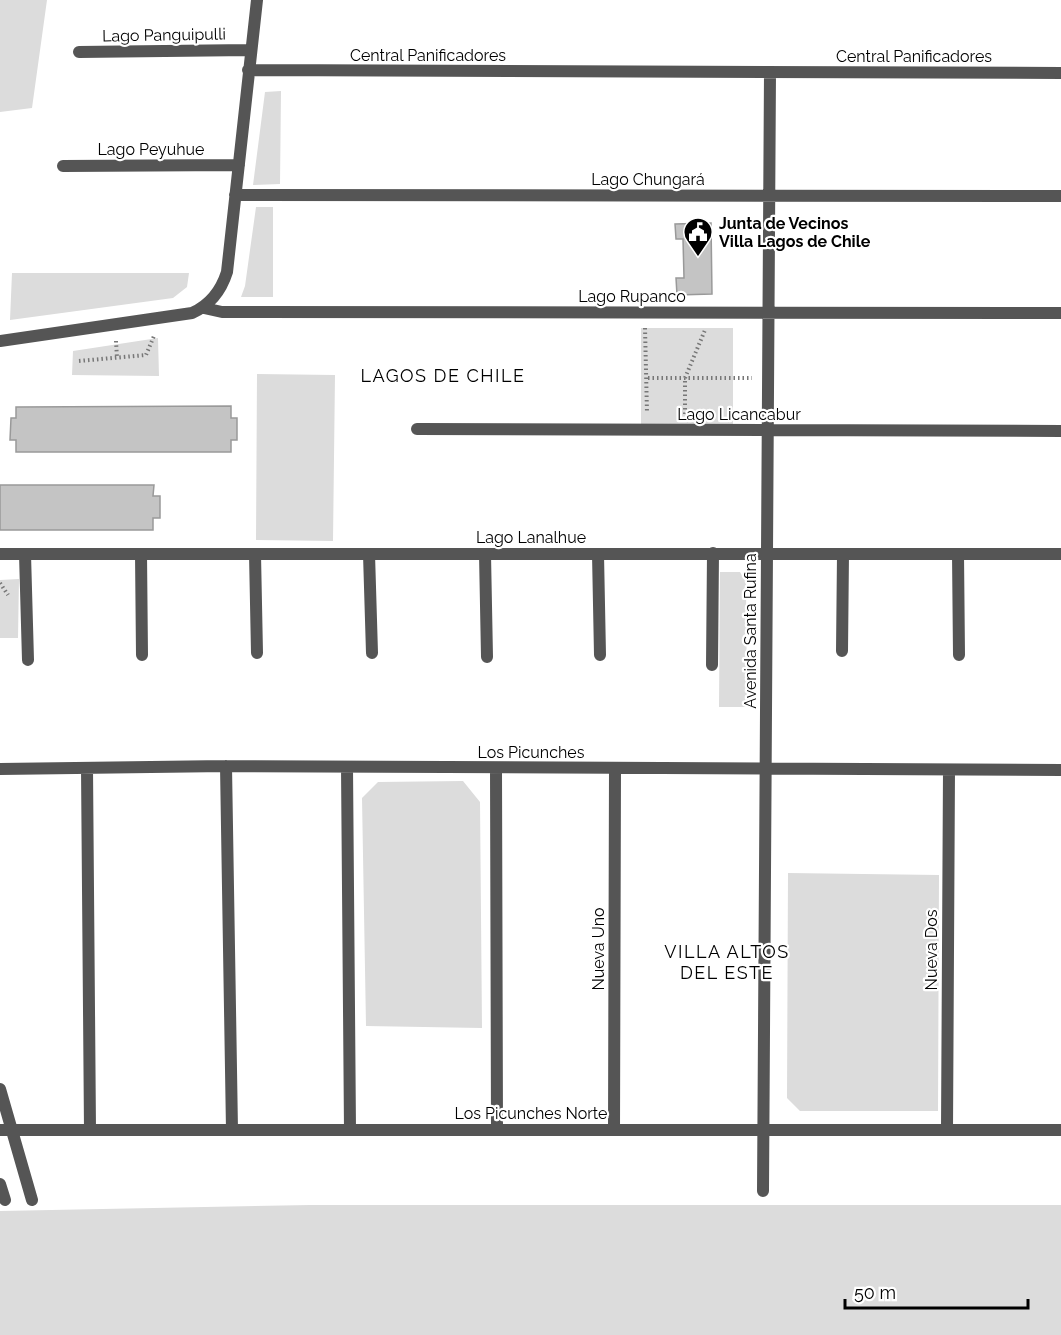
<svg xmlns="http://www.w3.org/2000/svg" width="1061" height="1335" font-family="Raleway,sans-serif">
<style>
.green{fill:#dcdcdc}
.building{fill:#c4c4c4;stroke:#999;stroke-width:1.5}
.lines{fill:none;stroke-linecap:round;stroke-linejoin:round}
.path{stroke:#777;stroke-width:4;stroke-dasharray:1.5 3;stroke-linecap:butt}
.minor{stroke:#555;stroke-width:12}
.labels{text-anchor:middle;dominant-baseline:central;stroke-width:4.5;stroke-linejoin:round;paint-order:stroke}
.street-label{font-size:16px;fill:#000;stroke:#fff}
.poi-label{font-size:16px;font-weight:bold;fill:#000;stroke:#fff;text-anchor:start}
.neighbourhood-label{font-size:18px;letter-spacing:1.5px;fill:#000;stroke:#fff}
</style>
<rect width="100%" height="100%" fill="#fff"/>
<!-- green -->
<path class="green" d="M0 0H47L32 108 0 112Z
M281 91 280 184 253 185 265 92Z
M256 207H273V297H241L245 286Z
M12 273H189L187 287 173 298 10 320Z
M641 328H733V428H641Z
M158 338 159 376 72 375 73 351Z
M257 374 335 375 333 541 256 540Z
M720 572H740L746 582 747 707H719Z
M19 579 18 638H0V580Z
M463 781 480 802 482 1028 366 1026 362 798 378 782Z
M788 873 939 875 938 1111H800L787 1098Z
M310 1205H1061V1335H0V1211Z"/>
<!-- building -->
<path class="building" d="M711 223 712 294 677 295 676 278H684L683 239H676L675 224Z
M231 406V418H237V440H231V452H16V440H10L11 418H16V407Z
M0 485H154L153 496H160V518H153V530H0Z"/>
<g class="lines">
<!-- path -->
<path class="path" d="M645 328 647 413
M116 341 117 358
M79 361 146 355 154 336
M648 378H752
M685 414V378L705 330
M0 583 8 595"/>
<!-- minor -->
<path class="minor" d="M79 52 250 50
M248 70 1061 73
M63 166 239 165
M235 195 1061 196
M204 308 222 312 1061 313
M0 341 192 313C210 305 221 291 227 272L257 0
M417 429 1061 431
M0 554H1061
M25 554 28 660
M141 554 142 655
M255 554 257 653
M369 554 372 653
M485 554 487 657
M598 554 600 655
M958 554 959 655
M842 651 843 554
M712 665 713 553
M226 766 232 1130
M347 767 350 1130
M87 768 90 1130
M496 768 497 1130
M0 769 226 766 1061 770
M0 1089 32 1200
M0 1130H1061
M614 1130 615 768
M947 1130 949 770
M0 1184 5 1200
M763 1191 770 72"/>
</g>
<!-- icons -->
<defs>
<g id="civic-pin" transform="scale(1.5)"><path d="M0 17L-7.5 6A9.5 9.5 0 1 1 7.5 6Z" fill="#000" stroke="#fff"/><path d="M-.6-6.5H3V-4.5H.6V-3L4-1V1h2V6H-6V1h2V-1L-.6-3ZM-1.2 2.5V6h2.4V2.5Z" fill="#fff"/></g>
</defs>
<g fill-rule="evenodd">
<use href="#civic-pin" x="698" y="232"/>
</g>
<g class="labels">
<!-- street labels -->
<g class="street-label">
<text transform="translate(164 35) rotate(-1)">Lago Panguipulli</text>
<text x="428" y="55">Central Panificadores</text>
<text x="914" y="56">Central Panificadores</text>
<text x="151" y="149">Lago Peyuhue</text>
<text x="648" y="179">Lago Chungará</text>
<text x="632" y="296">Lago Rupanco</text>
<text x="739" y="414">Lago Licancabur</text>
<text x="531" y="537">Lago Lanalhue</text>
<text transform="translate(750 631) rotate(-90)">Avenida Santa Rufina</text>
<text x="531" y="752">Los Picunches</text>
<text transform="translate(598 949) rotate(-90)">Nueva Uno</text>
<text transform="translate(931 950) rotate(-90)">Nueva Dos</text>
<text x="531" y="1113">Los Picunches Norte</text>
</g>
<!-- poi labels -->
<g class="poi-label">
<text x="719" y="223">Junta de Vecinos<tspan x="719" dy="18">Villa Lagos de Chile</tspan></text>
</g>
<!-- neighbourhood labels -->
<g class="neighbourhood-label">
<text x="443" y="375">LAGOS DE CHILE</text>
<text x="727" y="951">VILLA ALTOS<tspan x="727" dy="21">DEL ESTE</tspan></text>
</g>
</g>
<!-- scale -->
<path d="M845 1299v9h183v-9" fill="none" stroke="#000000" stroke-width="3"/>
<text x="854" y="1299" font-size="18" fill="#000000" stroke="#ffffff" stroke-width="4.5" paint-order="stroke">50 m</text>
</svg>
